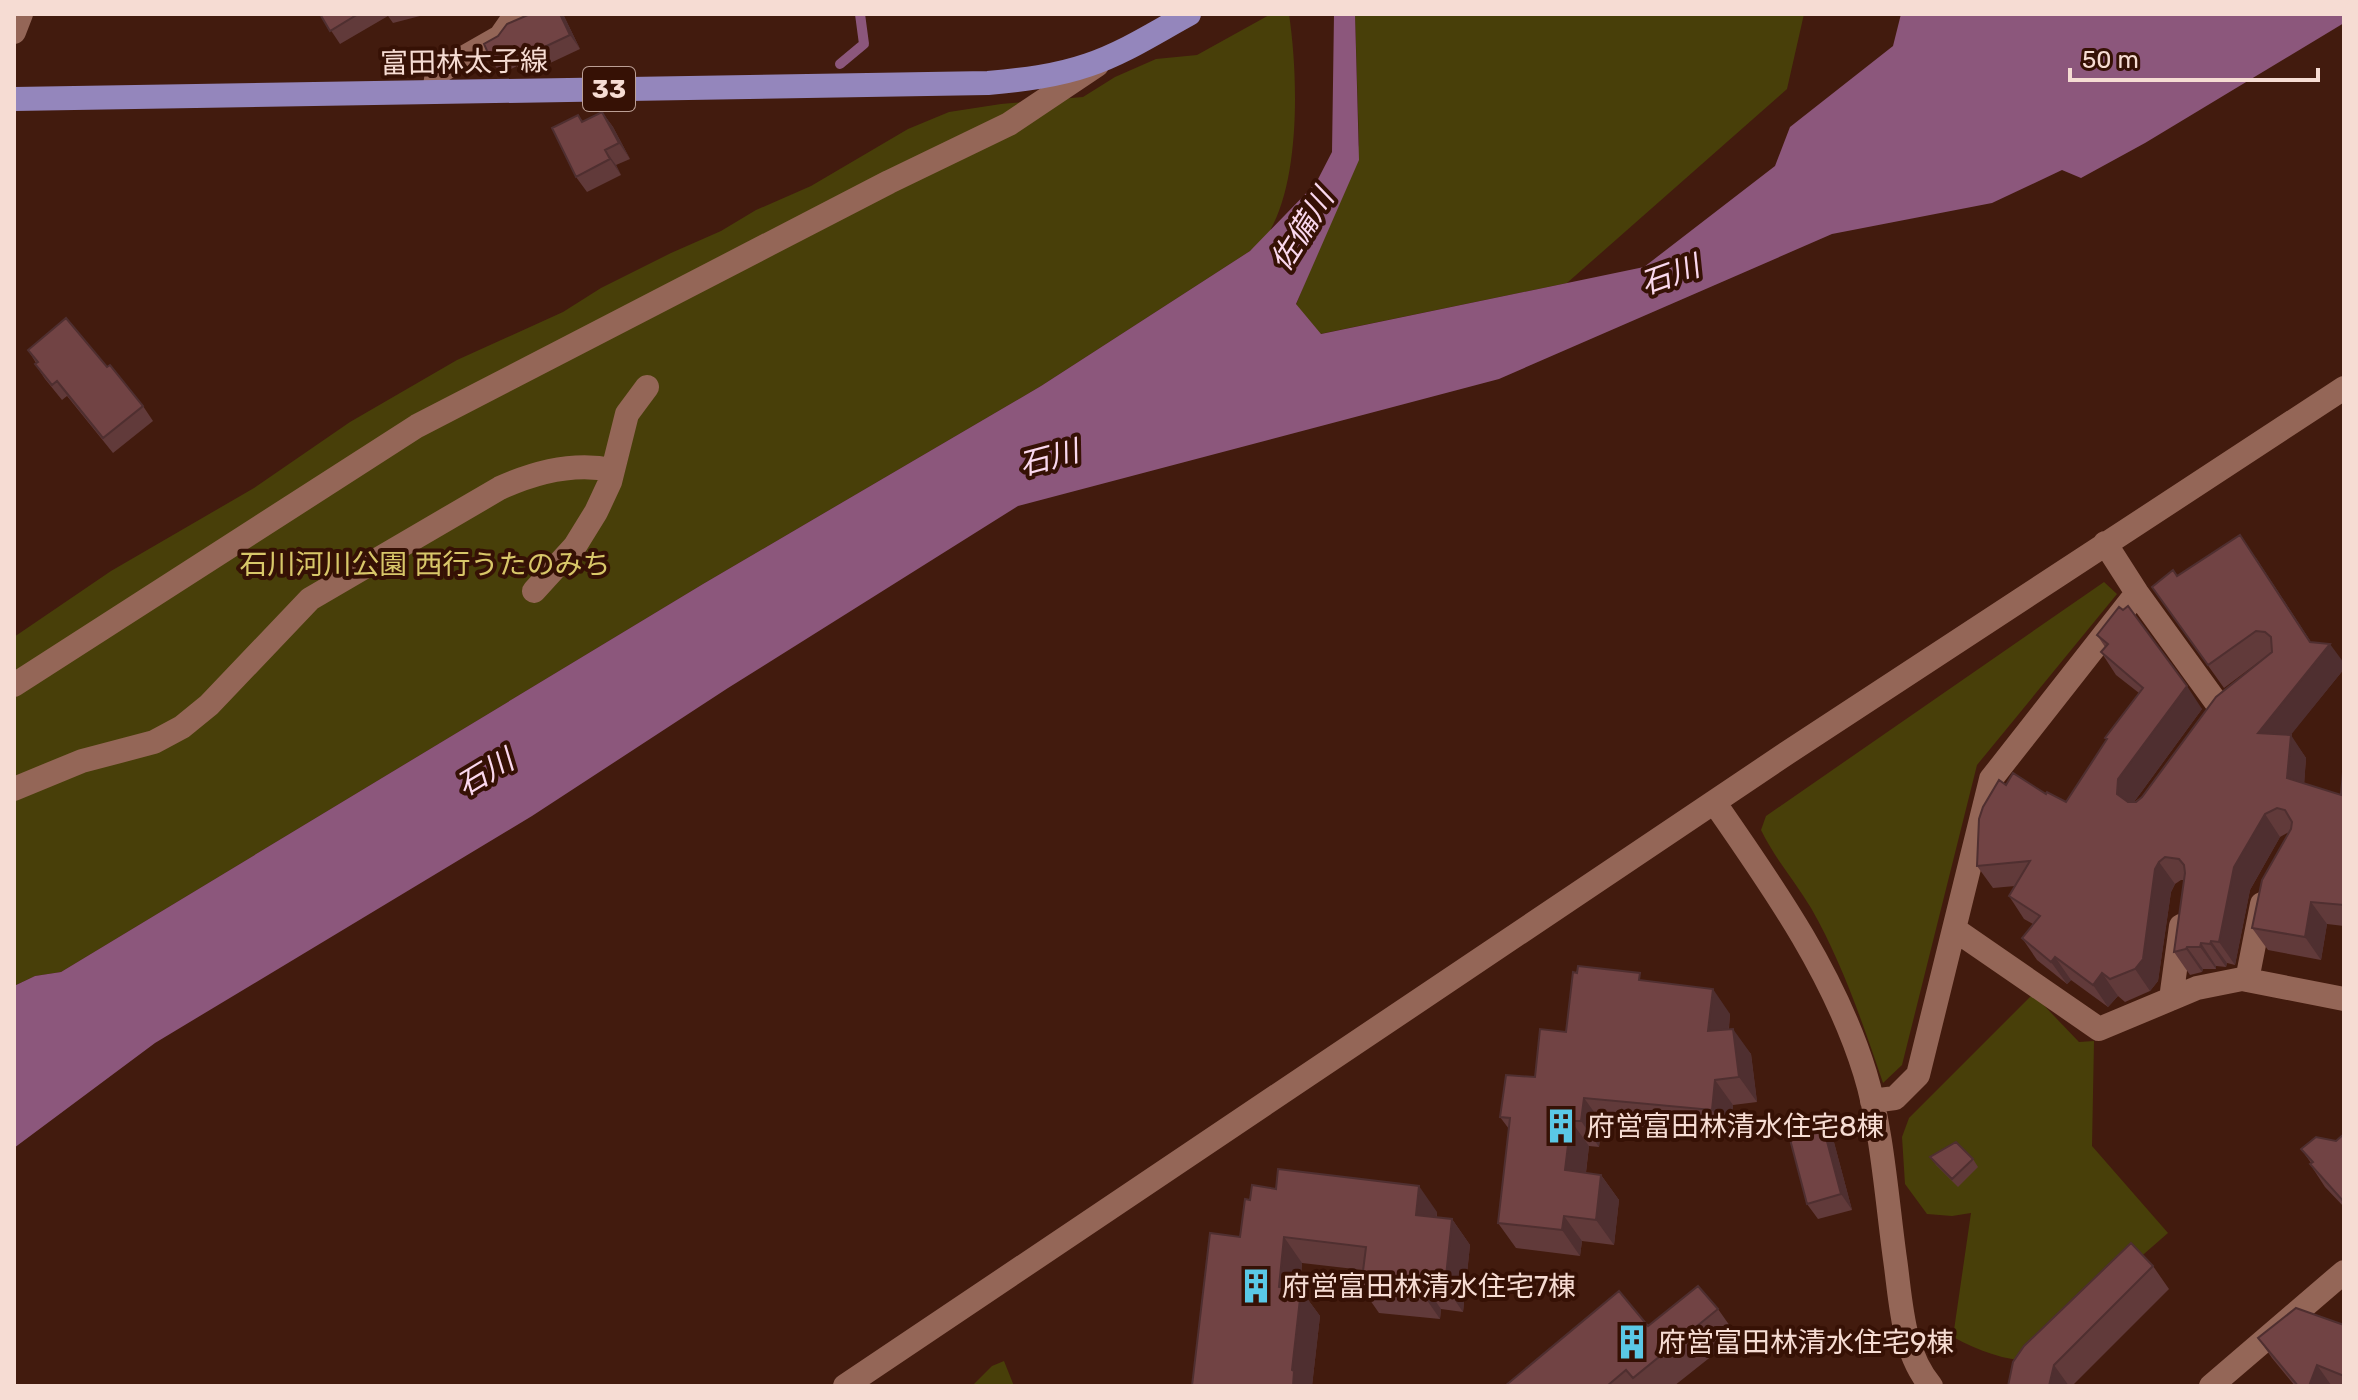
<svg xmlns="http://www.w3.org/2000/svg" width="2358" height="1400" font-family="Rubik,'Noto Sans JP',sans-serif">
<style>
.green{fill:#483f09}
.water{fill:#8c577c}
.lines{fill:none;stroke-linecap:round;stroke-linejoin:round}
.stream{stroke:#8c577c;stroke-width:10}
.minor{stroke:#946657;stroke-width:24}
.major{stroke:#9486bc;stroke-width:24}
.wall{fill:#613a3a}
.shaded-wall{fill:#4f2f30}
.building{fill:#714344;stroke:#4f2f30;stroke-width:2}
.labels{text-anchor:middle;dominant-baseline:central;stroke-width:8;stroke-linejoin:round;paint-order:stroke}
.shield{fill:#361105;stroke:#bc9f95;stroke-width:2}
.shield-label{font-size:26px;font-weight:bold;fill:#f6dcd3}
.street-label{font-size:28px;fill:#f6dcd3;stroke:#361105}
.park-label{font-size:28px;fill:#d8c769;stroke:#361105}
.poi-label{font-size:28px;fill:#f6dcd3;stroke:#361105;text-anchor:start}
.water-label{font-size:30px;font-style:italic;fill:#fad8ee;stroke:#361105}
</style>
<rect width="100%" height="100%" fill="#421b0e"/>
<!-- green -->
<path class="green" d="M1271 14H1289C1298 74 1301 181 1268 234 1264 241 1256 246 1250 251L1041 386 703 584 61 972 35 976 14 986V637L111 571 254 488 350 422 457 360 563 312 601 288 671 253 721 231 756 210 811 186 908 129 949 112 1001 104 1083 97 1115 77 1156 59 1197 55Z
M1355 14H1804L1787 89 1567 283 1320 334 1296 305 1359 145Z
M2104 582 2117 594 1977 765 1902 1065 1883 1083C1863 1024 1842 962 1811 908 1795 881 1775 859 1761 830L1766 816Z
M2033 994 2079 1042 2094 1041 2092 1146 2168 1233 2090 1301 2036 1362C2004 1360 1981 1352 1953 1337L1971 1213 1952 1216 1927 1214 1905 1184 1902 1137 1909 1118Z
M1004 1361 1014 1386H972L992 1366Z"/>
<!-- water -->
<path class="water" d="M1334 14H1355L1359 160 1296 304 1321 334 1644 267 1775 166 1790 127 1893 46 1901 14H2344V23L2145 143 2081 178 2062 170 1992 203 1832 234 1499 379 1018 506 728 688 532 816 155 1043 14 1148V986L35 976 61 972 703 584 1041 386 1250 251 1316 183 1332 152Z"/>
<g class="lines">
<!-- stream -->
<path class="stream" d="M840 64 864 44 860 14"/>
<!-- minor -->
<path class="minor" d="M14 32 21 14
M434 92 437 73 500 37 516 14
M2105 543 2137 593 2221 709
M534 591 575 546 596 512 610 482 627 414 647 387
M14 685 417 426 889 182 1009 124 1097 65
M14 789 82 761 154 742 182 727 209 705 310 599 500 488C535 472 574 462 612 470
M1714 802C1773 887 1834 973 1865 1073 1882 1128 1887 1201 1895 1259 1901 1301 1902 1352 1931 1386
M1954 929 2099 1029 2197 988 2242 979 2344 999
M2247 980 2262 904
M2171 999 2181 926
M1872 1101 1895 1098 1918 1075 1991 779 2137 593
M845 1386 1784 755 2344 388
M2211 1386 2344 1272"/>
<!-- major -->
<path class="major" d="M14 99 988 83C1022 80 1056 76 1088 65 1124 53 1156 32 1189 14"/>
</g>
<!-- wall -->
<path class="wall" d="M320 14H419L420 16 393 23 388 16 340 44Z
M530 14H563L580 49 531 72 527 67 520 70 517 66 501 74 491 60 498 36Z
M602 112 613 127 630 159 616 165 621 175 587 192 576 177 578 115 583 122Z
M28 350 107 367 143 406 153 421 113 453 67 396 62 400 45 379 35 364 36 363Z
M2256 558 2311 642 2344 669 2290 735 2306 758 2304 784 2341 795 2344 760V926L2327 924 2321 960 2268 950 2252 928 2289 832 2280 837 2250 890 2235 965 2227 963 2226 967 2216 966V969H2203L2202 972 2190 975 2174 952 2184 880H2181L2175 884 2171 892 2158 981 2150 991 2125 1002 2118 996 2108 1007 2071 980 2067 984 2037 960 2022 938 2033 924 2024 919 2009 896 2015 886 1993 888 1977 866 2006 785 2046 794 2066 802 2107 740 2105 738 2139 693 2116 675 2101 652 2105 647 2097 635 2202 709 2134 802 2142 797 2260 661 2224 688 2152 587 2177 576Z
M1646 981 1730 1014 1729 1029 1751 1054 1757 1102 1733 1105 1730 1135 1602 1123 1599 1147 1589 1146 1586 1173 1601 1175 1619 1200 1614 1245 1582 1241 1580 1256 1516 1248 1498 1223 1509 1129 1500 1117 1535 1077 1566 1032Z
M1820 1115 1831 1131 1852 1210 1818 1219 1807 1204Z
M2344 1134V1207L2325 1187 2310 1164 2311 1163 2301 1149 2336 1141Z
M1930 1157 1973 1159 1978 1167 1958 1187 1936 1165Z
M1276 1189 1437 1212V1218L1452 1219 1470 1245 1463 1312 1441 1309 1440 1319 1379 1313 1361 1287 1363 1270 1302 1263 1300 1289 1320 1316 1312 1386H1192L1240 1237 1250 1200Z
M2153 1266 2169 1289 2072 1386H2008Z
M1718 1309 1737 1336 1674 1386H1505L1648 1326Z
M2344 1325V1386H2295L2272 1358 2258 1338Z"/>
<!-- shaded-wall -->
<path class="shaded-wall" d="M560 14H563L564 16 580 49 570 35Z
M602 112 613 127 630 159 619 143Z
M605 150 616 165 621 175 610 159Z
M2240 535 2320 656 2330 644 2344 663V669L2274 756 2258 733 2320 657Z
M2187 686 2202 709 2134 802 2133 817 2117 794 2118 779Z
M2291 735 2306 758 2303 801 2287 778Z
M2265 814 2280 837 2250 890 2235 965 2219 942 2234 867Z
M2159 862 2175 884 2171 892 2158 981 2150 991 2135 969 2155 869Z
M2311 902 2327 924 2321 960 2305 937Z
M2211 941 2227 963 2226 967 2210 944Z
M2201 943 2216 966V969L2200 947Z
M2187 947 2203 969 2202 972 2186 949Z
M2055 957 2071 980 2067 984 2051 962Z
M2102 973 2118 996 2108 1007 2093 985Z
M1713 989 1730 1014 1726 1056 1708 1031Z
M1733 1029 1751 1054 1757 1102 1739 1077Z
M1715 1080 1733 1105 1730 1135 1712 1110Z
M1584 1098 1602 1123 1599 1147 1581 1121Z
M1820 1115 1831 1131 1852 1210 1841 1194Z
M1571 1121 1589 1146 1583 1196 1565 1170Z
M1601 1175 1619 1200 1614 1245 1596 1220Z
M1419 1186 1437 1212 1434 1242 1416 1215Z
M1564 1216 1582 1241 1580 1256 1562 1230Z
M1452 1219 1470 1245 1463 1312 1445 1286Z
M1284 1237 1302 1263 1297 1313 1279 1287Z
M1423 1283 1441 1309 1440 1319 1422 1293Z
M1301 1290 1320 1316 1312 1386H1293L1292 1370Z
M2054 1365 2069 1386H2049Z
M2317 1365 2331 1385 2330 1386H2309Z"/>
<!-- building -->
<path class="building" d="M320 14H358L330 31Z
M530 14H560L570 35 521 58 519 52 510 56 508 52 491 60 484 44 498 36 507 24Z
M602 112 619 143 605 150 610 159 576 177 552 128 578 115 582 122Z
M66 318 107 367 110 365 143 406 103 438 57 381 52 385 35 364 38 362 28 350Z
M2240 535 2310 642 2330 644 2258 733 2291 735 2287 778 2341 795 2344 760V905L2311 902 2305 937 2252 928 2262 880 2291 829 2292 822 2285 810 2277 808 2265 814 2234 867 2219 942 2211 941 2210 944 2201 943 2200 947H2187L2186 949 2174 952 2185 873 2184 865 2179 859 2165 857 2159 862 2155 869 2143 959 2135 969 2110 979 2102 973 2093 985 2055 957 2051 962 2022 938 2040 916 2009 896 2030 861 1977 866 1979 819 1983 807 1999 780 2006 785 2013 773 2046 794 2047 792 2066 802 2107 739 2105 738 2143 688 2101 652 2108 644 2097 635 2119 607 2123 610 2128 606 2187 686 2118 779 2117 794 2128 802H2136L2142 797 2216 697 2272 652 2271 637 2265 632 2256 631 2208 665 2152 587 2173 570 2177 576Z
M1578 966 1640 973 1639 980 1713 989 1708 1031 1733 1029 1739 1077 1715 1080 1712 1110 1584 1098 1581 1121H1571L1565 1170 1601 1175 1596 1220 1564 1216 1562 1230 1498 1223 1510 1118 1500 1117 1506 1075 1535 1077 1540 1029 1566 1032 1573 972 1577 973Z
M1820 1115 1841 1194 1807 1204 1786 1124Z
M2344 1134V1202L2310 1164 2313 1162 2301 1149 2316 1137 2336 1141Z
M1956 1142 1973 1159 1952 1179 1930 1157Z
M1278 1169 1419 1186 1416 1215 1452 1219 1445 1286 1423 1283 1422 1293 1361 1287 1366 1247 1284 1237 1279 1287 1301 1290 1292 1370 1294 1371 1293 1386H1192L1210 1233 1240 1237 1245 1199 1250 1200 1252 1185 1276 1189Z
M2131 1243 2153 1266 2054 1365 2049 1386H2008L2013 1362 2024 1346Z
M1698 1286 1718 1309 1633 1378 1626 1370 1607 1386H1505L1619 1291 1648 1326Z
M2296 1308 2344 1325V1376L2317 1365 2309 1386H2298L2258 1338Z"/>
<!-- icons -->
<defs>
<g id="building-bare" transform="scale(2.76)"><path d="M-4-6H4V6H1V3H-1V6H-4ZM-2.5-4.3h1.7v1.8h-1.7ZM.8-4.3h1.7v1.8H.8ZM-2.5-1h1.7V.8h-1.7ZM.8-1h1.7V.8H.8Z" fill="#5ac8e6" stroke="#361105" stroke-width="2.5" paint-order="stroke"/></g>
</defs>
<g fill-rule="evenodd">
<use href="#building-bare" x="1561" y="1126"/>
<use href="#building-bare" x="1256" y="1286"/>
<use href="#building-bare" x="1632" y="1342"/>
</g>
<g class="labels">
<!-- shield labels -->
<rect class="shield" x="583" y="67" width="52" height="44" rx="6"/>
<g class="shield-label">
<text x="609" y="89">33</text>
</g>
<!-- street labels -->
<g class="street-label">
<text transform="translate(464 62) rotate(-1)">富田林太子線</text>
</g>
<!-- park labels -->
<g class="park-label">
<text x="425" y="564">石川河川公園 西行うたのみち</text>
</g>
<!-- poi labels -->
<g class="poi-label">
<text x="1587" y="1126">府営富田林清水住宅8棟</text>
<text x="1282" y="1286">府営富田林清水住宅7棟</text>
<text x="1658" y="1342">府営富田林清水住宅9棟</text>
</g>
<!-- water labels -->
<g class="water-label">
<text transform="translate(1302 230) rotate(-58)">佐備川</text>
<text transform="translate(1670 275) rotate(-20)">石川</text>
<text transform="translate(1049 458) rotate(-15)">石川</text>
<text transform="translate(485 773) rotate(-31)">石川</text>
</g>
</g>
<!-- border -->
<rect width="2358" height="1400" fill="none" stroke="#f6dcd3" stroke-width="32"/>
<!-- scale -->
<path d="M2070 68v12h248v-12" fill="none" stroke="#f6dcd3" stroke-width="4"/>
<text x="2082" y="68" font-size="24" fill="#f6dcd3" stroke="#361105" stroke-width="6" paint-order="stroke">50 m</text>
</svg>
